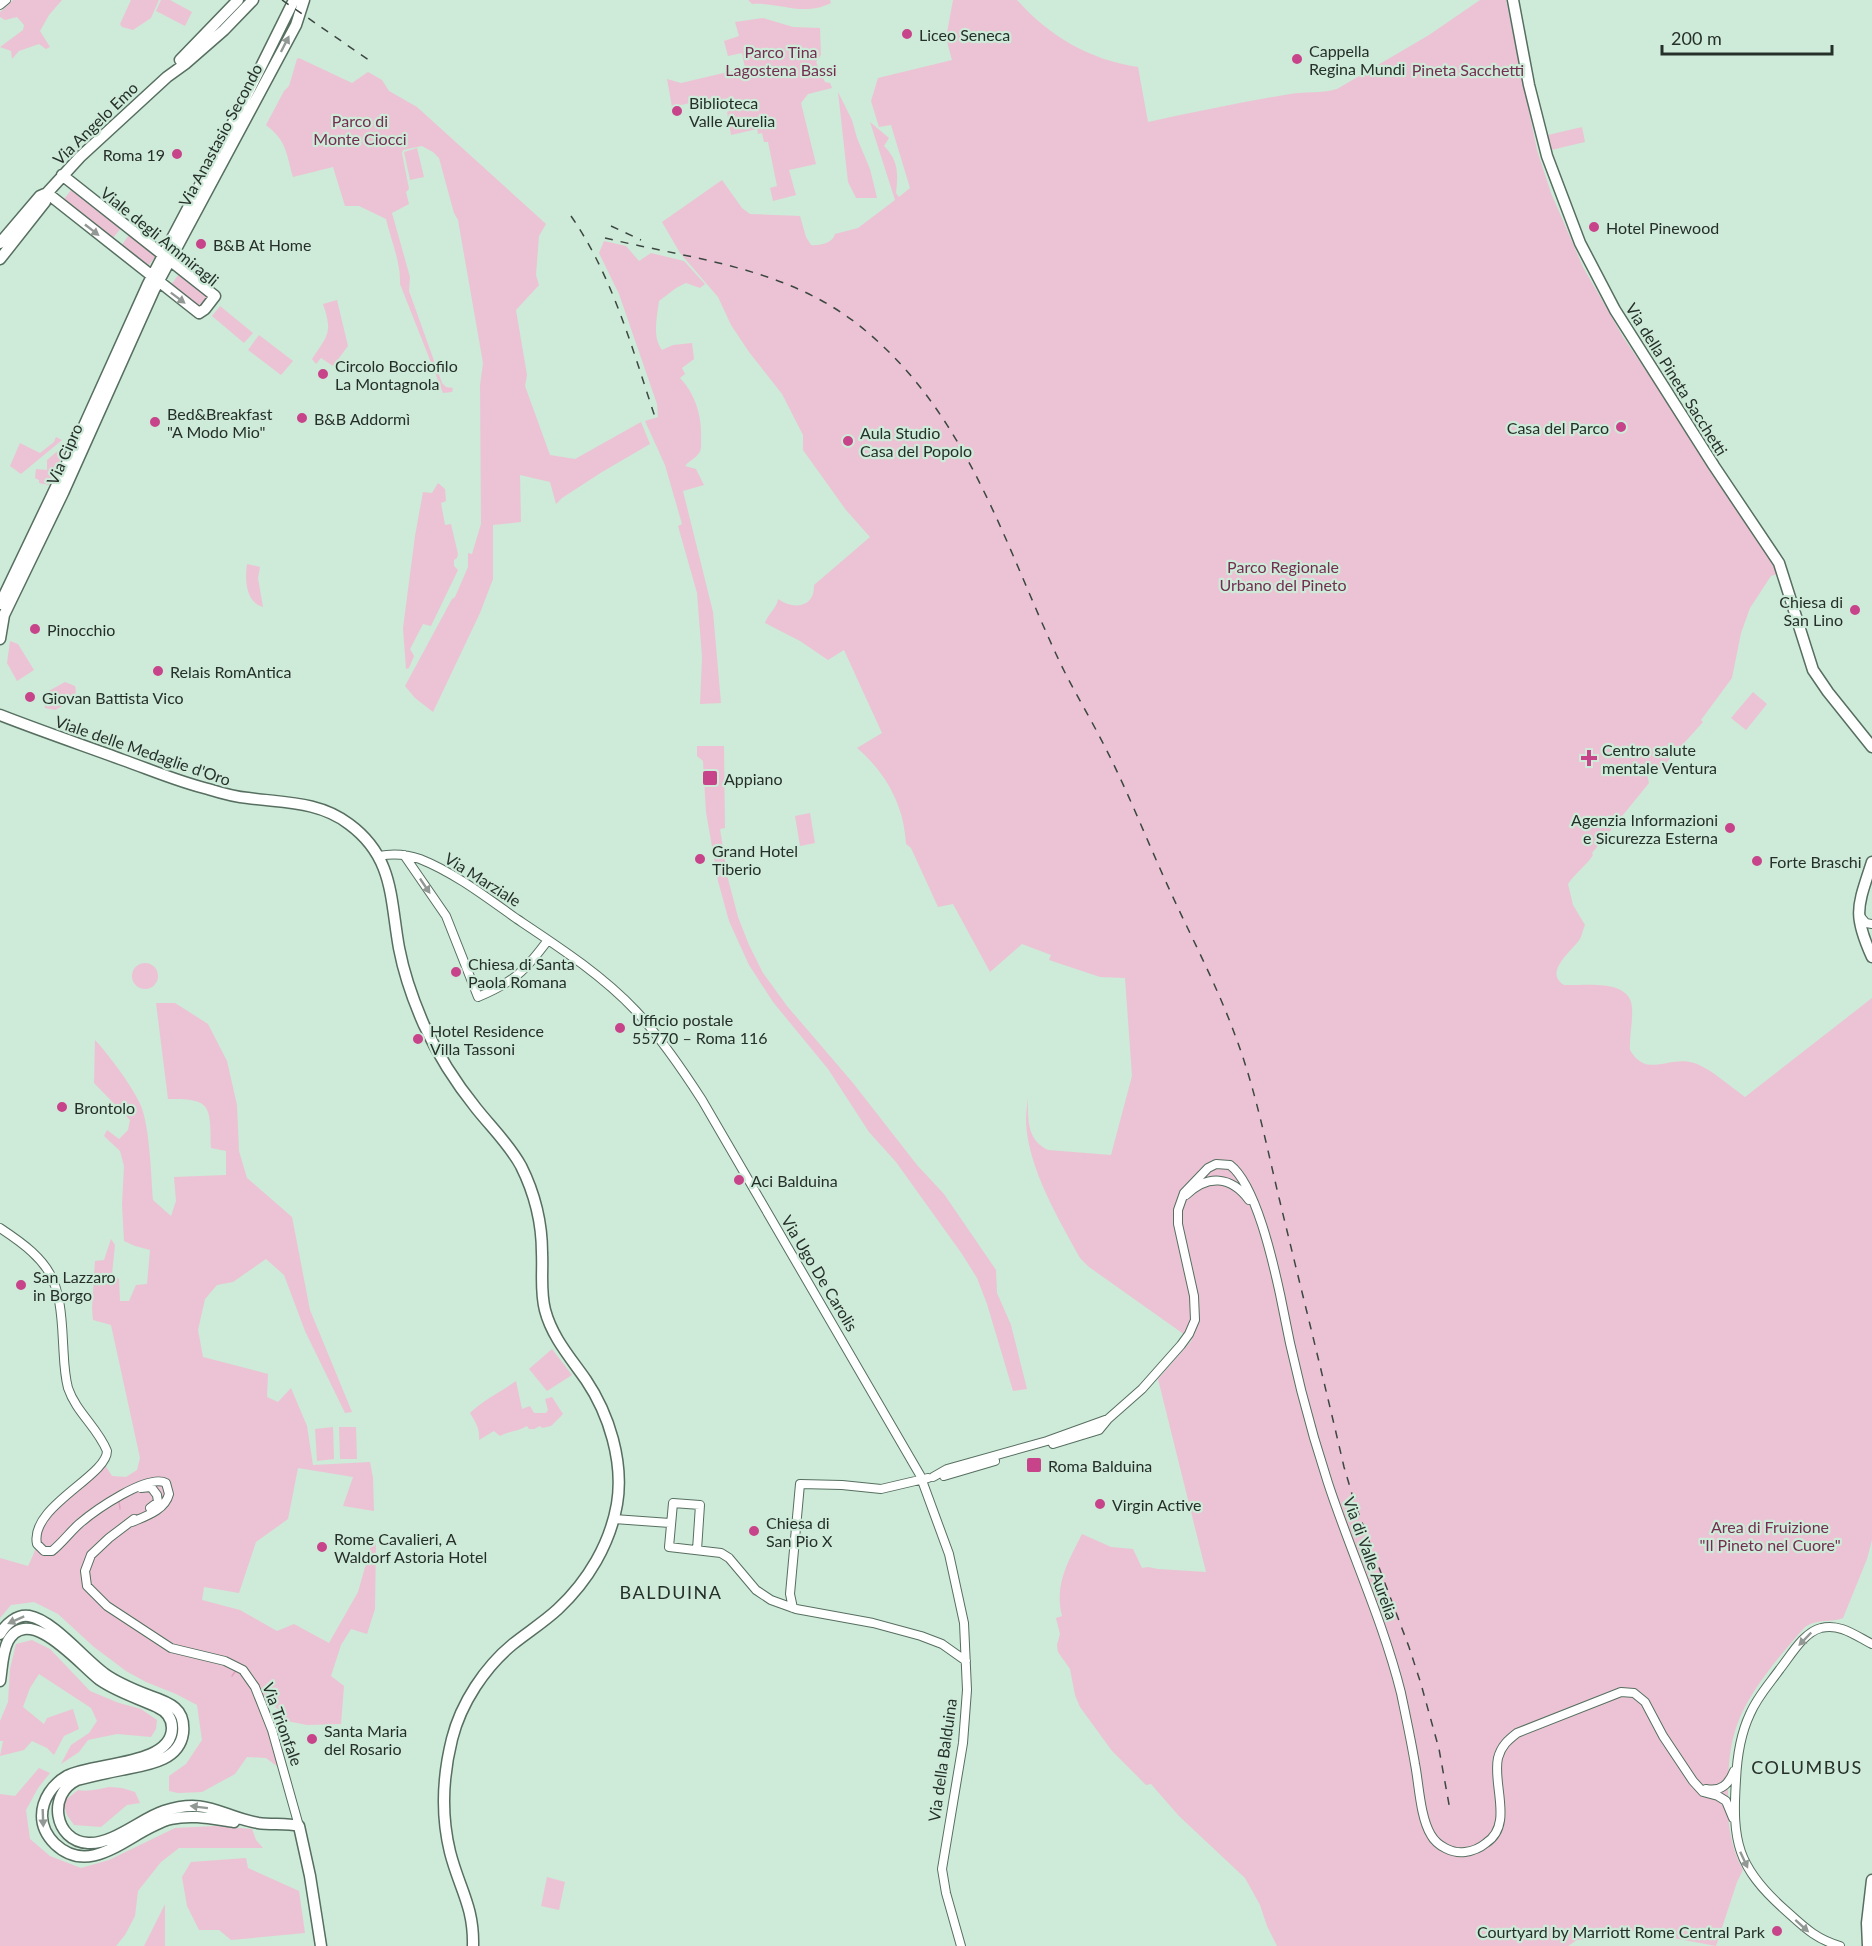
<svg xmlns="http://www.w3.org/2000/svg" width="1872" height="1946" font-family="Lato,sans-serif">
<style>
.green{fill:#ecc3d4}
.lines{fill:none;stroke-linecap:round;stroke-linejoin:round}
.stream{stroke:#e1a5bf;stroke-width:1.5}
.minor-casing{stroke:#566f60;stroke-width:10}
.major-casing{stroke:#566f60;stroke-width:13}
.minor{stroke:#fff;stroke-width:8}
.major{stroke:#fff;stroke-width:10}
.rail{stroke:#3b4740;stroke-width:1.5;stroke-dasharray:8 8;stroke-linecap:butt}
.oneway{fill:#929894}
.poi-dot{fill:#c8448a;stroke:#ceead8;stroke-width:2}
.labels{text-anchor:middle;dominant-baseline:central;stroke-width:4.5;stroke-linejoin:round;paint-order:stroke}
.poi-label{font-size:16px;fill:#26302a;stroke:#ceead8;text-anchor:start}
.park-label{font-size:16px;fill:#742e51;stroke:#ceead8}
.street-label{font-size:16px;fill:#26302a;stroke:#ceead8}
.neighbourhood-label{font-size:18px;letter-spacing:1.5px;fill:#26302a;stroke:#ceead8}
</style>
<rect width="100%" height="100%" fill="#ceead8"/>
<!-- green -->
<path class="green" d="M13 0H62L49 15 40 31 50 47 46 49 39 44 19 51 12 59 11 51 0 47 23 30 24 25 17 17 5 20 0 17V12Z
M131 0H159L151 18 133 30 122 27 120 24Z
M161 0H170L192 12 185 26 156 11Z
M748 0H830L831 3C803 17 780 2 752 4Z
M953 0H1017C1049 36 1090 60 1138 67L1148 122C1195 112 1242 102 1290 94 1306 91 1321 94 1337 89L1429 35 1480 0H1506L1537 150 1551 193 1583 267 1623 337 1664 397 1712 474 1774 563 1778 574 1771 576 1750 608 1741 633 1732 678 1701 720 1703 722 1659 771 1647 774 1649 783 1592 853 1593 855C1586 866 1576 872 1568 884L1573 905 1585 925C1583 929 1582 935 1580 939 1572 951 1543 972 1564 985 1584 986 1631 978 1632 1008 1633 1022 1629 1036 1630 1050 1646 1079 1670 1055 1694 1063 1710 1068 1731 1087 1745 1097L1872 998V1540L1867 1559 1843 1618C1831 1623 1818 1618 1805 1627 1781 1654 1749 1691 1737 1725 1729 1747 1728 1771 1728 1794 1727 1821 1730 1846 1743 1870L1737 1882 1716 1946 1635 1931 1577 1940 1568 1946H1277L1267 1926 1260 1905 1245 1878 1179 1816 1151 1784 1146 1785 1112 1751 1080 1707 1075 1695 1070 1669 1058 1652 1057 1645 1060 1634 1056 1618 1062 1616C1054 1584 1068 1562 1082 1534L1111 1547 1133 1549 1142 1568 1148 1567 1158 1569 1206 1572 1158 1379 1192 1340 1089 1267 1080 1258C1058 1218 1028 1168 1026 1122 1026 1114 1027 1106 1028 1098 1028 1118 1026 1140 1048 1150L1111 1155 1132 1076 1125 978 1100 977 1049 960 1051 955 1022 944 990 972 953 904 938 907 911 848 906 844C904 805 886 773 857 748L882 733 844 650 828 660 800 641 765 623C768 614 777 608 778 599 793 610 815 608 814 585L870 537 846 510 803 450V435L782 394 749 352 731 325 718 297 680 253 662 222 722 180 742 208 750 214 800 216 806 237 811 245C820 246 833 243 835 234L858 228 895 200 870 122 889 138 884 146C899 161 898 174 896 193L899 197 910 188 891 125 879 127 871 101 878 78 952 60 946 38Z
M763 18 793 27 820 28 821 55 816 62 825 82 830 83 832 88 808 94 801 103 816 164 789 170 796 195 773 201 770 188 777 186 768 142H764L762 133 758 134 757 129 731 135 727 112 731 110 728 98 714 102 713 98 672 107 667 79 681 83 745 68 742 53 728 56 724 41 739 36 735 22Z
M299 58 352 83 368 72 382 80 389 91 417 107 546 224 539 236 536 275 539 285 516 310 527 375 525 386 550 455 575 459 641 422 650 444 602 472 562 498 556 504 550 482 520 475 521 522 493 525V579L480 613 433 712 415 698 405 686 452 599 455 597 468 567V553L472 554 481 524 480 385 483 363 458 220 454 213 439 158 433 152 422 146 403 150 402 153 409 189 406 192 409 204 392 213 410 277 409 291 442 383 446 387 453 388 452 392 443 393 400 284C401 262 391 241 386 219L359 206H345L333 167 293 177C286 153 287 141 266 125L284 91 289 86 297 59Z
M838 92 852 120 857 138 870 169 877 198H856L848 182Z
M1582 127 1585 142 1551 150 1548 135Z
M417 148 424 177 410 180 404 152Z
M72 189 121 228 113 238 64 199Z
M129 235 156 256 147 267 121 246Z
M604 241 626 246 639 261 651 253 684 261 705 284 700 288 686 283 676 288 659 301C657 317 652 337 662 350L673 345 692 343 694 359 682 368 685 374 680 378C696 395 702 417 701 439 701 443 702 450 699 453 696 458 689 461 685 466L696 469 704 485 683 491 713 612 721 703 700 704 702 657 697 593 678 526 682 524 665 465 645 421 658 417 657 404 619 294 599 253Z
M179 274 210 298 202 309 171 285Z
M337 300 348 346 333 366 321 358 316 364 312 359C328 335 333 333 323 304Z
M220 306 253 333 244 343 212 316Z
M259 335 293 361 281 375 248 350Z
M56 437 62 440 21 474 10 466 20 443 40 453 54 442Z
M66 444 67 446 49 485 39 483V480L35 478 36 469 47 470V460Z
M438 483 445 489 446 501 441 503 445 525 451 524 458 554 457 558 454 560V566L458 570 431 626 423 624 410 649 414 656 409 668 406 669 403 628 415 536 423 492 432 493Z
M247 564 260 567 258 578 263 607C245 602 245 578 247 564Z
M10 641 18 644 34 670 17 681 7 663Z
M65 682 75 686C79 700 65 704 55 710L45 708 43 698 45 693Z
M1753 692 1767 704 1746 730 1731 718Z
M697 746H724L725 828 720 829 728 879 738 917 749 945 763 973 787 1006 853 1083 917 1165 944 1194 996 1270 997 1293 1011 1325 1027 1389 1013 1391 987 1304 977 1278 962 1254 896 1162 869 1132 828 1069 773 1002 749 965 729 921 718 881 706 812 703 761 697 756Z
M810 813 815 843 800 846 795 816Z
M132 976a13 13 0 1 1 26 0a13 13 0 1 1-26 0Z
M156 1003H175L208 1024 227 1061 237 1105 239 1151 247 1178 292 1217 310 1310 352 1412 345 1413 305 1331 284 1275 266 1259 233 1282 217 1285 205 1299 198 1330 203 1357 268 1374 267 1397 278 1402 291 1388 307 1426 313 1465 370 1462 373 1478 374 1511 343 1506 353 1477 298 1468 288 1519 256 1542 239 1593 204 1587 202 1600 240 1610 277 1631 294 1624 329 1643 358 1592 371 1546 376 1542 375 1609 367 1634 351 1629 341 1645 331 1676 344 1686 341 1724 307 1725 287 1721 275 1706 259 1698 257 1702 270 1737 278 1767 266 1758 247 1757 235 1774 202 1792 178 1793 169 1791V1776L186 1764 202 1740 197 1705 176 1694 146 1682 126 1671 94 1647 58 1614 34 1602 11 1605 0 1618V1558L28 1566C38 1548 40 1526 55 1510 69 1493 89 1480 105 1465L112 1476 126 1477 137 1470 140 1458 111 1325 93 1320 92 1308 95 1261 104 1260 111 1239 115 1245 112 1274 119 1279 120 1301H129L136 1285 147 1284 150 1250 135 1246 124 1241 122 1204 124 1166 120 1151 104 1136 107 1130 119 1139 128 1130 130 1120 94 1083 95 1040C109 1055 133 1087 141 1106 150 1129 151 1175 153 1200L171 1216 176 1201 174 1177 226 1175V1151L211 1148C210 1107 213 1098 168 1099Z
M552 1349 572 1375 547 1391 529 1369Z
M516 1381 522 1409 530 1406 534 1413H546L548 1410 545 1399 552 1397 563 1414 551 1426 542 1428 540 1426 534 1429H529L527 1426C519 1431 509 1431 500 1436L494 1431 479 1440C480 1429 476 1423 470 1413 483 1400 501 1392 516 1381Z
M333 1427 334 1459 317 1461 315 1429Z
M339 1427H356L357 1459H340Z
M32 1640 50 1649 90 1691 119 1703 141 1709 157 1720 156 1729 151 1737 117 1734 88 1740 79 1752 61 1764 71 1745 89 1733 97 1721 91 1708 39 1674 30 1688 23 1707 44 1724 47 1718 73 1709 79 1729 64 1736 54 1755 47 1748 32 1741 24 1750 0 1756 3 1741H0V1721L8 1702 10 1669 16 1644Z
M39 1768 50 1773 38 1788 26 1810 30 1839 50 1856 81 1868 109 1860 175 1828 215 1826 252 1829 256 1840 263 1848H179L161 1862 138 1891 135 1916 125 1935 116 1946H0V1794L15 1796Z
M109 1787 122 1788 135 1792 140 1803 127 1805 101 1827 74 1825 67 1815 63 1802 78 1790C89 1792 98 1789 109 1787Z
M246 1858 248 1868 299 1891 305 1933 231 1940 219 1930H199L187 1906 182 1877 191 1862Z
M547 1877 565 1882 559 1910 541 1906Z
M165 1904V1946H144Z"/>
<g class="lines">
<!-- stream -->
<path class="stream" d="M119 1501 120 1509
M232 1676 237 1669"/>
<!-- minor casing -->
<g class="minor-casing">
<path id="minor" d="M0 5 6 0
M404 855 446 916 478 997C514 982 525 971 548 940
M379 856C394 853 406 854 420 859 455 873 486 897 517 919 559 947 602 975 636 1011 661 1038 682 1069 702 1100L920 1475 949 1554 964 1623 967 1690 963 1743 942 1869 946 1893 961 1946
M1860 916 1866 923 1872 924
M1186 1195C1208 1174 1231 1176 1249 1200
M0 1228C53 1263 60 1279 63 1342 64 1357 64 1373 68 1388 76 1412 98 1428 107 1451 107 1476 29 1507 37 1544L44 1551H52C62 1543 70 1532 79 1524 94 1511 148 1473 166 1483L169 1494C165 1510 146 1516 132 1522
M1053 1444 1099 1430 1108 1419
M944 1476 995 1461
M933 1477 947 1469 1047 1441 1108 1419 1142 1389 1181 1345 1189 1334 1195 1320 1194 1296 1178 1224V1210L1184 1193 1208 1168 1216 1164 1230 1165C1256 1185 1273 1262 1280 1294 1292 1358 1308 1422 1328 1483 1351 1553 1383 1621 1401 1693 1406 1717 1411 1740 1415 1764 1419 1784 1420 1817 1431 1835 1437 1846 1453 1854 1465 1852 1473 1851 1480 1848 1486 1843 1514 1825 1492 1784 1498 1758 1501 1746 1508 1740 1517 1733L1621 1692 1634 1693 1645 1702 1663 1736 1693 1781 1703 1792 1718 1796 1726 1801 1733 1818
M141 1488 151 1487 157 1495 158 1502 150 1508
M134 1519 109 1538 91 1555 85 1571 87 1586 107 1606 171 1648 225 1661 243 1670 255 1687 272 1730 299 1826
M614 1519 670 1523
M697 1550 700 1505 673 1503 669 1547 721 1553 729 1558 756 1590 771 1600 796 1609 873 1623 921 1636 942 1644 966 1661
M793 1608 790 1594 800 1484 842 1485 881 1489 928 1478
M1706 1789C1721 1792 1729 1784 1734 1771
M1840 1946C1815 1939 1803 1926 1784 1909 1737 1867 1732 1841 1736 1780 1737 1757 1740 1735 1750 1714 1757 1697 1770 1683 1780 1669 1791 1655 1804 1632 1821 1628 1840 1623 1856 1636 1872 1644"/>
</g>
<!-- major casing -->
<g class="major-casing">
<path id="major" d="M1513 0 1529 85 1547 156 1580 243 1615 310 1714 466 1779 563 1813 670 1828 692 1872 747
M180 60 238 0
M47 193 199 313 205 309 215 296 62 175
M0 243 40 196 47 193
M0 259 45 202 47 193 80 157 167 77 185 64 224 30 253 0
M0 604 65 468 148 284 238 113 294 0
M0 639 4 615 63 493 154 290 296 25 304 0
M0 715C41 731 82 745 123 760 151 770 179 782 208 789 221 793 234 797 248 798 283 803 319 801 349 824 394 857 390 898 399 948 404 974 413 1000 424 1025 438 1055 455 1082 476 1108 491 1127 509 1144 521 1166 534 1192 542 1223 542 1253 543 1272 540 1291 545 1310 552 1337 570 1357 586 1380 609 1414 624 1462 617 1504 610 1544 588 1581 558 1609 544 1622 528 1632 513 1644 485 1667 461 1703 452 1739 443 1775 441 1815 450 1852 459 1888 474 1906 473 1946
M1872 862C1858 906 1852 913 1872 957
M0 1634C6 1624 17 1614 29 1616 53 1620 85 1660 105 1674 119 1684 135 1690 150 1696 159 1699 168 1702 175 1708 182 1714 184 1723 183 1733 179 1762 145 1765 121 1770 106 1773 92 1776 77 1780 47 1794 54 1841 88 1843 112 1845 142 1818 164 1811 207 1797 220 1816 258 1823 272 1825 286 1823 299 1826L310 1876 321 1946
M0 1681C2 1669 2 1653 8 1641 30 1603 80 1665 100 1680 117 1692 138 1698 157 1707 166 1711 172 1717 172 1728 172 1766 93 1762 67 1776 53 1784 42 1799 42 1816 42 1828 47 1836 55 1844 93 1880 133 1828 171 1819 192 1814 213 1819 234 1822
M1868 1946 1867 1923 1872 1880"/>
</g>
<!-- minor -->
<use href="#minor" class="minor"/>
<!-- major -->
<use href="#major" class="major"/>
<!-- rail -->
<path class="rail" d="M282 0 373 63
M571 216C613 277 632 348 655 417
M611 226 641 240
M605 238C692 259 783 267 856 323 964 407 1001 535 1056 654 1071 687 1090 717 1106 749 1128 792 1146 838 1166 882 1189 933 1216 983 1235 1035 1256 1090 1267 1149 1281 1206 1302 1293 1324 1380 1344 1467L1355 1504 1409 1647 1421 1684 1439 1749 1450 1810"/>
</g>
<!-- one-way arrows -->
<defs><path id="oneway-solid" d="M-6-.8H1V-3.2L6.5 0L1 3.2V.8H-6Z" transform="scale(1.5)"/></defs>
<g class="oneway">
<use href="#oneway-solid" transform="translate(285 44) rotate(-63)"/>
<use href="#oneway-solid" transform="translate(92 230) rotate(38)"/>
<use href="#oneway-solid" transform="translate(178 298) rotate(37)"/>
<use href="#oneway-solid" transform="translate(425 886) rotate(56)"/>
<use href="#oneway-solid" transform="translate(16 1620) rotate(156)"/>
<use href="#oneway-solid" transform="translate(1805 1639) rotate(134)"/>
<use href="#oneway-solid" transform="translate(199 1807) rotate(-173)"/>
<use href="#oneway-solid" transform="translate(43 1818) rotate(88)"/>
<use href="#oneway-solid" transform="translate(1744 1860) rotate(65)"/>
<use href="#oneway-solid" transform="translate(1802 1926) rotate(42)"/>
</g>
<!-- markers -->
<g class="poi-dot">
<circle cx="907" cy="34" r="6"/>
<circle cx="1297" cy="59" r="6"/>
<circle cx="677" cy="111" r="6"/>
<circle cx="177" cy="154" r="6"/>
<circle cx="1594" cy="227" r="6"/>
<circle cx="201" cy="244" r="6"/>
<circle cx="323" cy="374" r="6"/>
<circle cx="302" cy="418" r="6"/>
<circle cx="155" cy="422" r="6"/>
<circle cx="1621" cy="427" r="6"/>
<circle cx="848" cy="441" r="6"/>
<circle cx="1855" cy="610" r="6"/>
<circle cx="35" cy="629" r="6"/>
<circle cx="158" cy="671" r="6"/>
<circle cx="30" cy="697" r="6"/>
<path d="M1586 749h6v6h6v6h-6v6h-6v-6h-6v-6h6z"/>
<rect x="702" y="770" width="16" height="16" rx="3"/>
<circle cx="1730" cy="828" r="6"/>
<circle cx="700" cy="859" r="6"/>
<circle cx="1757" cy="861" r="6"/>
<circle cx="456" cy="972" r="6"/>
<circle cx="620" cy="1028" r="6"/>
<circle cx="418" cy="1039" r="6"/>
<circle cx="62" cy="1107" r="6"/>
<circle cx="739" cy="1180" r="6"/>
<circle cx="21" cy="1285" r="6"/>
<rect x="1026" y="1457" width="16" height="16" rx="3"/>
<circle cx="1100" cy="1504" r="6"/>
<circle cx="754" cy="1531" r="6"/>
<circle cx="322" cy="1547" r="6"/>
<circle cx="312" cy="1739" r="6"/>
<circle cx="1777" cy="1931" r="6"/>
</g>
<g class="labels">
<!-- poi labels -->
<g class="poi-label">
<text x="919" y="34">Liceo Seneca</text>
<text x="1309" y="50">Cappella<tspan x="1309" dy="18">Regina Mundi</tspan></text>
<text x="689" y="102">Biblioteca<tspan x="689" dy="18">Valle Aurelia</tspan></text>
<text x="165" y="154" text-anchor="end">Roma 19</text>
<text x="1606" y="227">Hotel Pinewood</text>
<text x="213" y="244">B&amp;B At Home</text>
<text x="335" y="365">Circolo Bocciofilo<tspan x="335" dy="18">La Montagnola</tspan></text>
<text x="167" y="413">Bed&amp;Breakfast<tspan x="167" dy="18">"A Modo Mio"</tspan></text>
<text x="314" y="418">B&amp;B Addormì</text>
<text x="1609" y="427" text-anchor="end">Casa del Parco</text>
<text x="860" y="432">Aula Studio<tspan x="860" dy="18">Casa del Popolo</tspan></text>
<text x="1843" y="601" text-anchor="end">Chiesa di<tspan x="1843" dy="18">San Lino</tspan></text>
<text x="47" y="629">Pinocchio</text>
<text x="170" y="671">Relais RomAntica</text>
<text x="42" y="697">Giovan Battista Vico</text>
<text x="1602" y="749">Centro salute<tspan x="1602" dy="18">mentale Ventura</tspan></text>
<text x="724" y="778">Appiano</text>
<text x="1718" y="819" text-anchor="end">Agenzia Informazioni<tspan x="1718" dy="18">e Sicurezza Esterna</tspan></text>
<text x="712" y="850">Grand Hotel<tspan x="712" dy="18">Tiberio</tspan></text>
<text x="1769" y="861">Forte Braschi</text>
<text x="468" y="963">Chiesa di Santa<tspan x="468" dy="18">Paola Romana</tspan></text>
<text x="632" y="1019">Ufficio postale<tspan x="632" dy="18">55770 – Roma 116</tspan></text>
<text x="430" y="1030">Hotel Residence<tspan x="430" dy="18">Villa Tassoni</tspan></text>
<text x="74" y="1107">Brontolo</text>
<text x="751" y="1180">Aci Balduina</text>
<text x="33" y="1276">San Lazzaro<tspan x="33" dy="18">in Borgo</tspan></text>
<text x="1048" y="1465">Roma Balduina</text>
<text x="1112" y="1504">Virgin Active</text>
<text x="766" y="1522">Chiesa di<tspan x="766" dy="18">San Pio X</tspan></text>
<text x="334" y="1538">Rome Cavalieri, A<tspan x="334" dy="18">Waldorf Astoria Hotel</tspan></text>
<text x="324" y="1730">Santa Maria<tspan x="324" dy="18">del Rosario</tspan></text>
<text x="1765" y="1931" text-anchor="end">Courtyard by Marriott Rome Central Park</text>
</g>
<!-- park labels -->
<g class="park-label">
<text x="781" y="51">Parco Tina<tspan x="781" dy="18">Lagostena Bassi</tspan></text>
<text x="1468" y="69">Pineta Sacchetti</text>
<text x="360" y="120">Parco di<tspan x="360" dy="18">Monte Ciocci</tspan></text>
<text x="1283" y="566">Parco Regionale<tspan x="1283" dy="18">Urbano del Pineto</tspan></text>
<text x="1770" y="1526">Area di Fruizione<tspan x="1770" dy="18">"Il Pineto nel Cuore"</tspan></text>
</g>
<!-- street labels -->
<g class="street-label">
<text transform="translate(95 123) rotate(-44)">Via Angelo Emo</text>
<text transform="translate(220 135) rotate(-62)">Via Anastasio Secondo</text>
<text transform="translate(160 236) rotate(39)">Viale degli Ammiragli</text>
<text transform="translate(1677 379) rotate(58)">Via della Pineta Sacchetti</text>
<text transform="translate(64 454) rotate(-66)">Via Cipro</text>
<text transform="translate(143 750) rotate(19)">Viale delle Medaglie d'Oro</text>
<text transform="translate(483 879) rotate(32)">Via Marziale</text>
<text transform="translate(820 1273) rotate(59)">Via Ugo De Carolis</text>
<text transform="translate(1371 1558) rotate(70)">Via di Valle Aurelia</text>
<text transform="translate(283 1724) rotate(70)">Via Trionfale</text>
<text transform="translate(942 1760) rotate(-82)">Via della Balduina</text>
</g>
<!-- neighbourhood labels -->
<g class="neighbourhood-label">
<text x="671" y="1592">BALDUINA</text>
<text x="1807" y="1767">COLUMBUS</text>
</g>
</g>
<!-- scale -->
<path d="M1662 45v9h170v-9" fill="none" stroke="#26302a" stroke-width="3"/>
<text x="1671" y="45" font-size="18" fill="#26302a" stroke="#ceead8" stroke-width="4.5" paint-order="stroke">200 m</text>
</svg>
